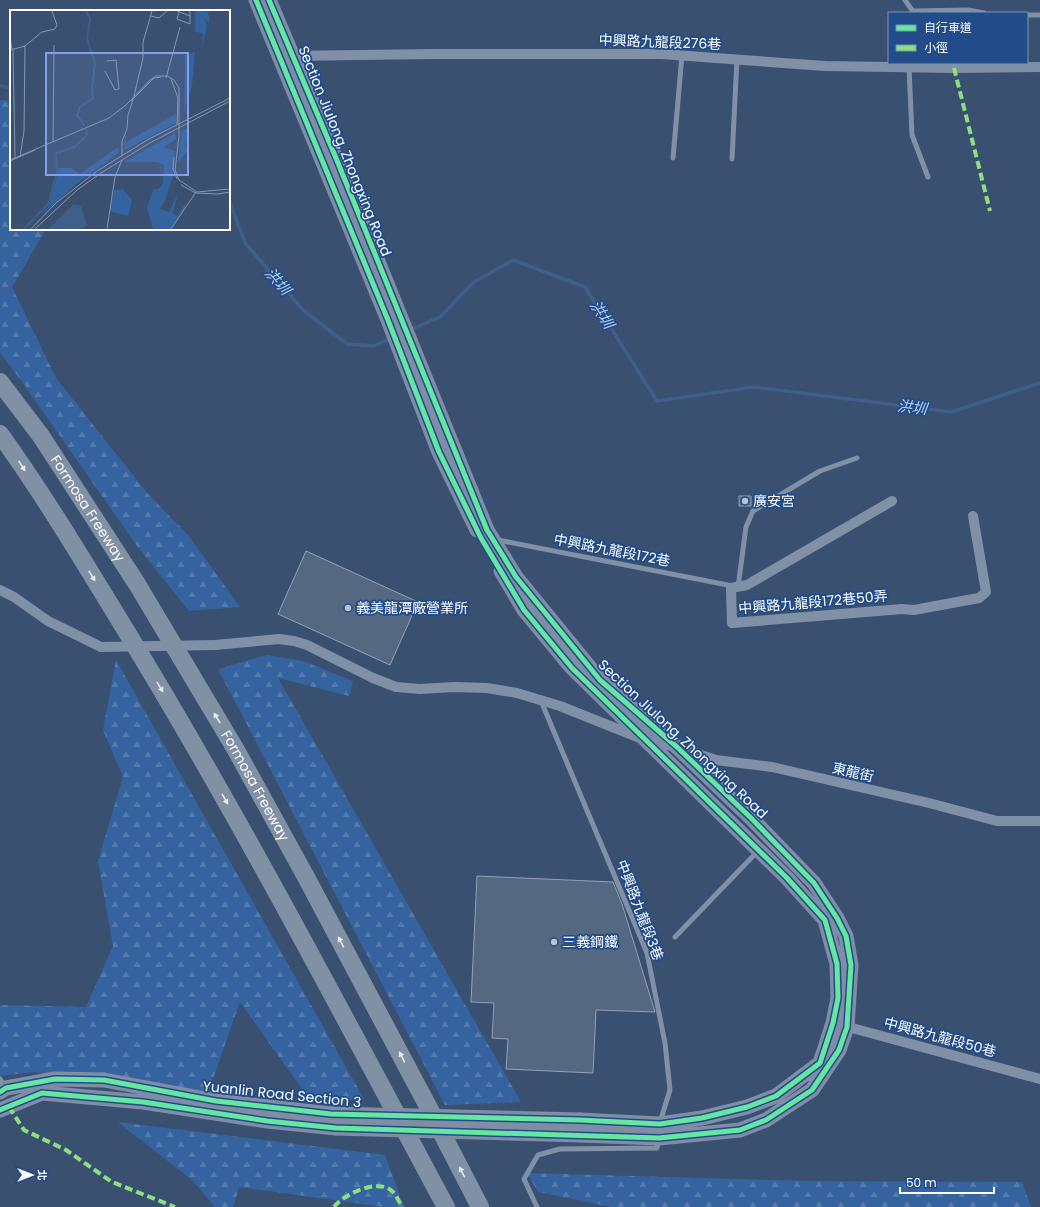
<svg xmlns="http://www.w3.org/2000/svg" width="1040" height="1207" font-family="Poppins,'Noto Sans TC',sans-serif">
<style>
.forest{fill:url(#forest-firs)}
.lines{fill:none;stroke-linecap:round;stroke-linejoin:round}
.stream{stroke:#3f5f8a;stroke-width:3.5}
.building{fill:#546882;stroke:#94a1b4}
.service{stroke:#8090a7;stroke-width:5}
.minor{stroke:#8090a7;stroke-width:10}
.primary{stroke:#7f8ea4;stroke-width:15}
.motorway{stroke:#8090a5;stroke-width:18}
.minor-bridge{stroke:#8090a7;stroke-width:10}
.primary-bridge{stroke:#7f8ea4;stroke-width:15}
.quiet{stroke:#8de07e;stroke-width:4;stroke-dasharray:8 4;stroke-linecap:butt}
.cycleway-casing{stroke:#214c89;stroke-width:8}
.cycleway{stroke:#66e7a1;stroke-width:5}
.oneway{fill:#e6e9ed}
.poi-dot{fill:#bac2cd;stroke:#214c89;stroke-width:1.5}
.labels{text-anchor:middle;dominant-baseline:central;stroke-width:3.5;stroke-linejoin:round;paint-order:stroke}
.street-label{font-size:14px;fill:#fff;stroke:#214c89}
.poi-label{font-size:14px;fill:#fff;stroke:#214c89;text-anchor:start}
.water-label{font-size:15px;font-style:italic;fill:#b8d1f2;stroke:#214c89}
.inset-river{fill:none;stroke:#3f5f8a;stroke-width:2}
.inset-road{fill:none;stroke:#8896aa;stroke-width:1}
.view{fill:#839eea;fill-opacity:0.15;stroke:#839eea;stroke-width:2}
.inset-edge{fill:none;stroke:#fff;stroke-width:2}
</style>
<defs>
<pattern id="forest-firs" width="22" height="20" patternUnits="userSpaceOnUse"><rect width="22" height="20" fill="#35639f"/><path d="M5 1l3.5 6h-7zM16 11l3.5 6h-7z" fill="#537aad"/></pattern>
</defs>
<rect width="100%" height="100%" fill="#395071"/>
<!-- forest -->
<path class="forest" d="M0 100 11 101V229H46L12 287 56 378 148 494 188 535 240 607 189 611 137 546 23 383 0 353Z
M267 655 303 661 353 681 349 696 278 678 521 1102 445 1105 218 669Z
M116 660 364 1099 312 1103 240 1002 207 1096 35 1072 0 1076V1005L86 1007 113 946 98 861 123 777 103 730Z
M118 1122 385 1155 404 1207H383L239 1187 233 1207H215L193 1181Z
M527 1173 809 1181 1022 1182 1031 1207H611L538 1192Z"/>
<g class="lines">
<!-- stream -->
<path class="stream" d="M0 86 11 88
M229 200 245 243 303 310 347 344 373 346 392 338
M410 330 440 317 474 282 513 260 585 287 657 401 754 387 951 412 1040 383"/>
</g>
<!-- building -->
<path class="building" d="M739 496H751V506H739Z
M306 551 418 602 390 665 278 614Z
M477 876 613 882 622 904 655 1012 596 1010 593 1073 506 1069 508 1039 492 1038 494 1003 471 1002Z"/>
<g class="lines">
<!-- service -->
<path class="service" d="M905 0 914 13
M913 11 968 10 984 13
M1027 15H1040
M909 67 912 135 928 177
M673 158 682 55
M732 159 737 59
M498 540 738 587 746 527 753 511 820 471 857 458
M541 701 647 953 665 1043 670 1090 660 1122
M675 937 757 852
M0 1079 6 1087
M537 1207 524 1179 538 1155 560 1149 657 1148 659 1140"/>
<!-- minor -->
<path class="minor" d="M287 56 434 54H661L825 66 954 68 1040 67
M892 501 747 585 731 588 732 623 902 609 914 610 979 598 986 592 973 516
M0 590 14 597 48 621 101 647
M215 645 279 639 294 641 307 645 373 678 396 687 420 689 455 687 487 688 517 693 560 706 645 740 677 747 716 760 772 767 929 803 997 821H1040
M841 1025 1040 1079"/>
<!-- primary -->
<path class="primary" d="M256 0 388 320 439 452 477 530
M269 0 336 158 487 530 516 577 600 680 677 747 751 818 814 883 837 918 846 936 851 965 847 1027 839 1050 812 1090 766 1120 740 1130 659 1138 581 1135
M501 571 524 610 572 668 787 878 825 920 837 964 838 998 833 1023 820 1063 776 1096 747 1107 702 1118 660 1124 580 1120
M0 1092 6 1088 55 1079 104 1080 216 1101 331 1114
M0 1110 42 1093 143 1102 267 1121 336 1128"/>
<!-- motorway -->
<g class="motorway">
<path id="s1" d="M0 382 41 436 137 584 236 750 306 877 431 1112 480 1207"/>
<path d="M0 434C46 498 87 567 128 634 242 821 343 1015 446 1207"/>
</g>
<!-- minor-bridge -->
<path class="minor-bridge" d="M101 647 215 645"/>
<!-- primary-bridge -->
<path class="primary-bridge" d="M331 1114 580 1120
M336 1128 581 1135"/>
<!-- quiet -->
<path class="quiet" d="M954 68 990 211
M9 1107 24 1130 66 1150 112 1182 175 1207
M334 1207C344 1194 378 1178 392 1191 396 1194 399 1202 402 1207"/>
<!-- cycleway casing -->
<g class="cycleway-casing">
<path id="cycleway" d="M0 1092 6 1088 55 1079 104 1080 216 1101 331 1114 580 1120 660 1124 702 1118 747 1107 776 1096 820 1063 833 1023 838 998 837 964 825 920 787 878 572 668 524 610 481 538 439 452 388 320 256 0
M0 1110 42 1093 143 1102 267 1121 336 1128 659 1138 740 1130 766 1120 812 1090 839 1050 847 1027 851 965 846 936 837 918 814 883 751 818 677 747 600 680 516 577 487 530 336 158 269 0"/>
</g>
<!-- cycleway -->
<use href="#cycleway" class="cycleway"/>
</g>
<!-- one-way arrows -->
<defs><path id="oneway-solid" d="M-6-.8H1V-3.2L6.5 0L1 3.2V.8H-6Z"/></defs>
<g class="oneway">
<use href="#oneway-solid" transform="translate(22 466) rotate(57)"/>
<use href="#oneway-solid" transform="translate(92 576) rotate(58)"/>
<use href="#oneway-solid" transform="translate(160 687) rotate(59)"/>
<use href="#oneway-solid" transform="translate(217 718) rotate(-121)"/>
<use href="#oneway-solid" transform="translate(225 799) rotate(60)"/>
<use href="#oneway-solid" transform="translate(341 942) rotate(-118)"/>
<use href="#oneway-solid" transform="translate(402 1057) rotate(-118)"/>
<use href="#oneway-solid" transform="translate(462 1172) rotate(-117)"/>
</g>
<!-- markers -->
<g class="poi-dot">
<circle cx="745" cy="501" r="4"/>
<circle cx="348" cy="608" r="4"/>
<circle cx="554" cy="942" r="4"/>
</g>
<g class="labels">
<!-- street labels -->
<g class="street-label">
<text transform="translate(660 42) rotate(2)">中興路九龍段276巷</text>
<text transform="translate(345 151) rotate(68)">Section Jiulong, Zhongxing Road</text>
<text stroke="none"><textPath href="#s1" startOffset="154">Formosa Freeway</textPath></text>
<text transform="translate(612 550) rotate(11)">中興路九龍段172巷</text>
<text transform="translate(813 602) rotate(-5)">中興路九龍段172巷50弄</text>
<text transform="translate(683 739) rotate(43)">Section Jiulong, Zhongxing Road</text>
<text transform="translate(853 772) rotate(13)">東龍街</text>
<text stroke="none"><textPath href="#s1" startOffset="478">Formosa Freeway</textPath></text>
<text transform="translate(640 910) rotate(69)">中興路九龍段3巷</text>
<text transform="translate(940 1037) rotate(15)">中興路九龍段50巷</text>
<text transform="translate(282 1094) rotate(6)">Yuanlin Road Section 3</text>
</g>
<!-- poi labels -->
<g class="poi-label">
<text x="753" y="501">廣安宮</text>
<text x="356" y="608">義美龍潭廠營業所</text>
<text x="562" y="942">三義鋼鐵</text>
</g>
<!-- water labels -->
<g class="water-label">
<text transform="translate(278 281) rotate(49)">洪圳</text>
<text transform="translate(602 314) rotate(57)">洪圳</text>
<text transform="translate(912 407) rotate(7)">洪圳</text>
</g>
</g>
<!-- overview -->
<g transform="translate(10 10)">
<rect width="220" height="220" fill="#395071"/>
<path d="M185 1H197L199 6V13L195 9 197 16 192 39 193 23 185 22ZM185 42 182 76 174 103 175 45ZM166 104V113L115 140 113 134 116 124V132ZM178 118 176 137 180 138 168 152 172 120ZM165 123 166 129 154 137 165 141 163 166 155 191 150 199 159 202 168 183 163 203 167 206 175 194V198L161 219H143L137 197 144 179H149L153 173 154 155 147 152H114ZM108 137V143L64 176 30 207 40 194 49 158H61L70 164ZM113 179 122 190 118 206 100 201 104 180Z" fill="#35639f"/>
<path d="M64 194 71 196 77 216 70 219H38Z" fill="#3f5f8a"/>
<path class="inset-river" d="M75 116 67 105 70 97 83 88 82 77 85 54 77 29 80 9 76 1M14 219 39 193 47 161 46 143 65 137 77 125 76 119"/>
<path class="inset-road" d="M167 1 180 6M169 2 167 9 180 14V1M141 6 149 8 157 1M0 27 2 39M3 39 5 148M0 40 15 36 32 22 45 19 47 15 42 1M95 61 105 80 109 79 106 50 97 51M156 68 170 17M161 69 168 88 167 115M124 86 133 48V32L142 1M121 91 144 68 151 67M43 131 44 35M112 146V131L117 119 118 105 123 90M10 147 14 121 15 36M164 147 163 159 167 169M0 150 99 108 116 95 140 70 146 66H157L164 70 169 78V126L165 160 169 170 187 182 220 179M0 151 25 140M171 175 186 183 208 184 220 182M21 219 46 193 87 161 139 129 220 88M25 219 67 180 91 163 138 134 220 91M97 219 105 167 112 150M161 219 186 182"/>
<path class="view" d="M36 43H178V165H36Z"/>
<rect width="220" height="220" class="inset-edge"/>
</g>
<!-- legend -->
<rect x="888" y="12" width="140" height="52" fill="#214c89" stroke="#7a94b8"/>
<rect x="896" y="25" width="20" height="6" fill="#66e7a1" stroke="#7a94b8"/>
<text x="924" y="32" font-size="12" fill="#ffffff">自行車道</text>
<rect x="896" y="45" width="20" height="6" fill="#8de07e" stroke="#7a94b8"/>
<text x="924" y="52" font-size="12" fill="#ffffff">小徑</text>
<!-- north arrow -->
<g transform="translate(32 1175) rotate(90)" stroke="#214c89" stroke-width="3" paint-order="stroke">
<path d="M0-3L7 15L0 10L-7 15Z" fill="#ffffff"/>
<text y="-6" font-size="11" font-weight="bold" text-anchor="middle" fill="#ffffff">北</text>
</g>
<!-- scale -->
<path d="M900 1187v6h94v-6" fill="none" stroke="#ffffff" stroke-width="2"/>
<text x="906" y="1187" font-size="12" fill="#ffffff" stroke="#214c89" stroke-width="3" paint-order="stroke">50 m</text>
</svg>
